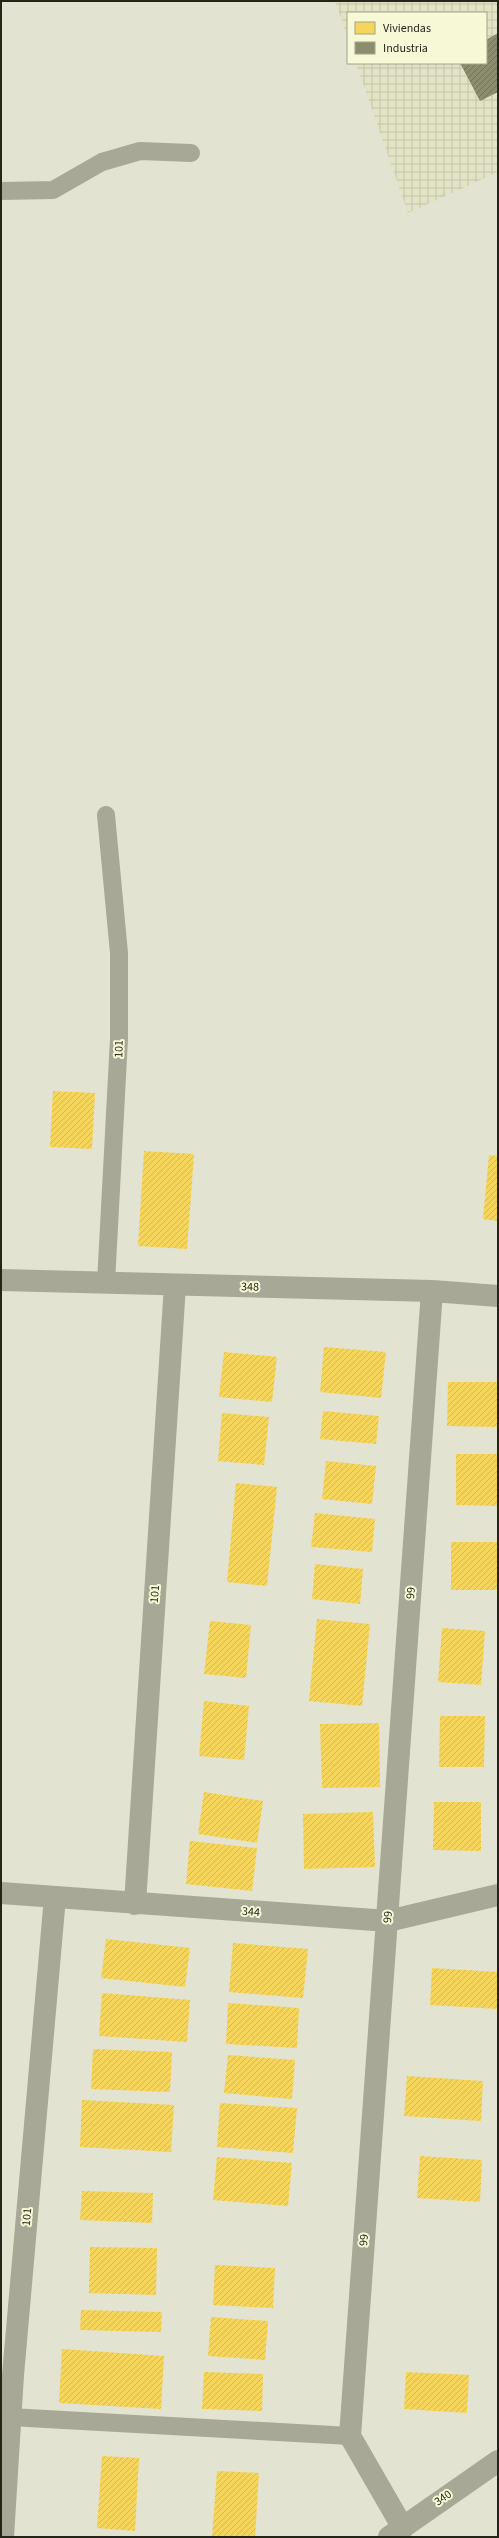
<svg xmlns="http://www.w3.org/2000/svg" width="499" height="2538" font-family="'Source Sans 3',sans-serif">
<style>
.industrial{fill:url(#industrial-grid)}
.homes{fill:url(#homes-hatch)}
.industry{fill:url(#industry-hatch)}
.lines{fill:none;stroke-linecap:round;stroke-linejoin:round}
.service{stroke:#a8a896;stroke-width:18}
.minor{stroke:#a8a896;stroke-width:22}
.tertiary{stroke:#a8a896;stroke-width:22}
.labels{text-anchor:middle;dominant-baseline:central;stroke-width:4;stroke-linejoin:round;paint-order:stroke}
.street-label{font-size:12px;fill:#242418;stroke:#f7f9d6}
</style>
<defs>
<pattern id="industrial-grid" width="8" height="8" patternUnits="userSpaceOnUse"><rect width="8" height="8" fill="#e2e3c4"/><path d="M0 4h8M4 0v8" fill="none" stroke="#c2c3a8"/></pattern>
<pattern id="homes-hatch" width="6" height="6" patternUnits="userSpaceOnUse"><rect width="6" height="6" fill="#f6d55c"/><path d="M-1 1l2-2M0 6l6-6M5 7l2-2" fill="none" stroke="#d3b74f"/></pattern>
<pattern id="industry-hatch" width="6" height="6" patternUnits="userSpaceOnUse"><rect width="6" height="6" fill="#8c8c6e"/><path d="M-1 1l2-2M0 6l6-6M5 7l2-2" fill="none" stroke="#727259"/></pattern>
</defs>
<rect width="100%" height="100%" fill="#e3e3d1"/>
<!-- industrial -->
<path class="industrial" d="M335 1H498V172L408 213 356 63H486V13H348V38Z"/>
<!-- homes -->
<path class="homes" d="M53 1091 95 1093 92 1149 50 1147Z
M144 1151 194 1154 187 1249 138 1246Z
M489 1155 498 1156V1221L483 1219Z
M324 1347 386 1352 381 1398 320 1392Z
M224 1352 277 1357 272 1402 219 1397Z
M448 1382H498L497 1427 447 1426Z
M323 1411 379 1416 376 1444 320 1439Z
M222 1413 269 1417 264 1465 218 1461Z
M456 1454H498V1506L456 1505Z
M326 1461 376 1466 372 1504 322 1499Z
M236 1483 277 1487 267 1586 227 1582Z
M315 1513 375 1519 372 1552 311 1547Z
M451 1542H498V1590H451Z
M315 1564 363 1569 360 1604 312 1599Z
M317 1619 370 1624 362 1706 309 1701Z
M210 1621 251 1625 246 1678 204 1674Z
M442 1628 485 1631 481 1685 438 1682Z
M204 1701 249 1706 244 1760 199 1756Z
M440 1716H485L484 1767H439Z
M379 1723 380 1787 322 1788 320 1724Z
M204 1792 263 1801 257 1843 198 1834Z
M434 1802H481V1851L433 1850Z
M373 1812 375 1867 304 1869 303 1814Z
M190 1841 257 1848 252 1891 186 1884Z
M106 1939 190 1948 185 1987 101 1978Z
M233 1943 308 1949 303 1998 229 1992Z
M432 1968 498 1972V2009L430 2005Z
M102 1993 190 2000 187 2042 99 2036Z
M228 2003 299 2008 297 2048 226 2044Z
M93 2049 172 2052 170 2092 91 2089Z
M228 2055 295 2060 292 2099 224 2093Z
M407 2076 483 2081 481 2121 404 2116Z
M82 2100 174 2105 171 2152 80 2147Z
M220 2103 297 2108 293 2153 217 2147Z
M420 2156 482 2160 480 2202 417 2198Z
M217 2157 292 2163 288 2206 213 2200Z
M82 2191 153 2193 152 2223 80 2220Z
M90 2247 157 2248 156 2295 89 2293Z
M215 2265 275 2268 273 2308 213 2305Z
M81 2310 162 2312 161 2332 80 2330Z
M211 2317 268 2321 265 2360 208 2356Z
M62 2349 164 2356 161 2409 59 2403Z
M204 2372 263 2374 262 2411 202 2409Z
M406 2372 469 2375 467 2413 404 2409Z
M102 2456 139 2458 135 2531 97 2528Z
M217 2471 259 2473 255 2537H212Z"/>
<!-- industry -->
<path class="industry" d="M498 33V92L480 101 460 63H486V40Z"/>
<g class="lines">
<!-- service -->
<path class="service" d="M1 191 53 190 102 162 140 151 191 153
M106 815 119 953V1039L106 1283
M10 2417 350 2436"/>
<!-- minor -->
<path class="minor" d="M1 1280 432 1291 498 1296
M1 1893 388 1921 498 1895
M135 1904 175 1285
M403 2528 350 2436 432 1291
M3 2537 13 2375 55 1897"/>
<!-- tertiary -->
<path class="tertiary" d="M389 2537 498 2461"/>
</g>
<g class="labels">
<!-- street labels -->
<g class="street-label">
<text transform="translate(119 1049) rotate(-88)">101</text>
<text transform="translate(250 1287) rotate(1)">348</text>
<text transform="translate(411 1593) rotate(-86)">99</text>
<text transform="translate(155 1594) rotate(-86)">101</text>
<text transform="translate(251 1912) rotate(4)">344</text>
<text transform="translate(388 1917) rotate(-86)">99</text>
<text transform="translate(27 2217) rotate(-85)">101</text>
<text transform="translate(364 2240) rotate(-86)">99</text>
<text transform="translate(443 2498) rotate(-35)">340</text>
</g>
</g>
<!-- border -->
<rect width="499" height="2538" fill="none" stroke="#242418" stroke-width="4"/>
<!-- legend -->
<rect x="347" y="12" width="140" height="52" fill="#f7f9d6" stroke="#a3a48a"/>
<rect x="355" y="22" width="20" height="12" fill="#f6d55c" stroke="#a3a48a"/>
<text x="383" y="32" font-size="12" fill="#242418">Viviendas</text>
<rect x="355" y="42" width="20" height="12" fill="#8c8c6e" stroke="#a3a48a"/>
<text x="383" y="52" font-size="12" fill="#242418">Industria</text>
</svg>
